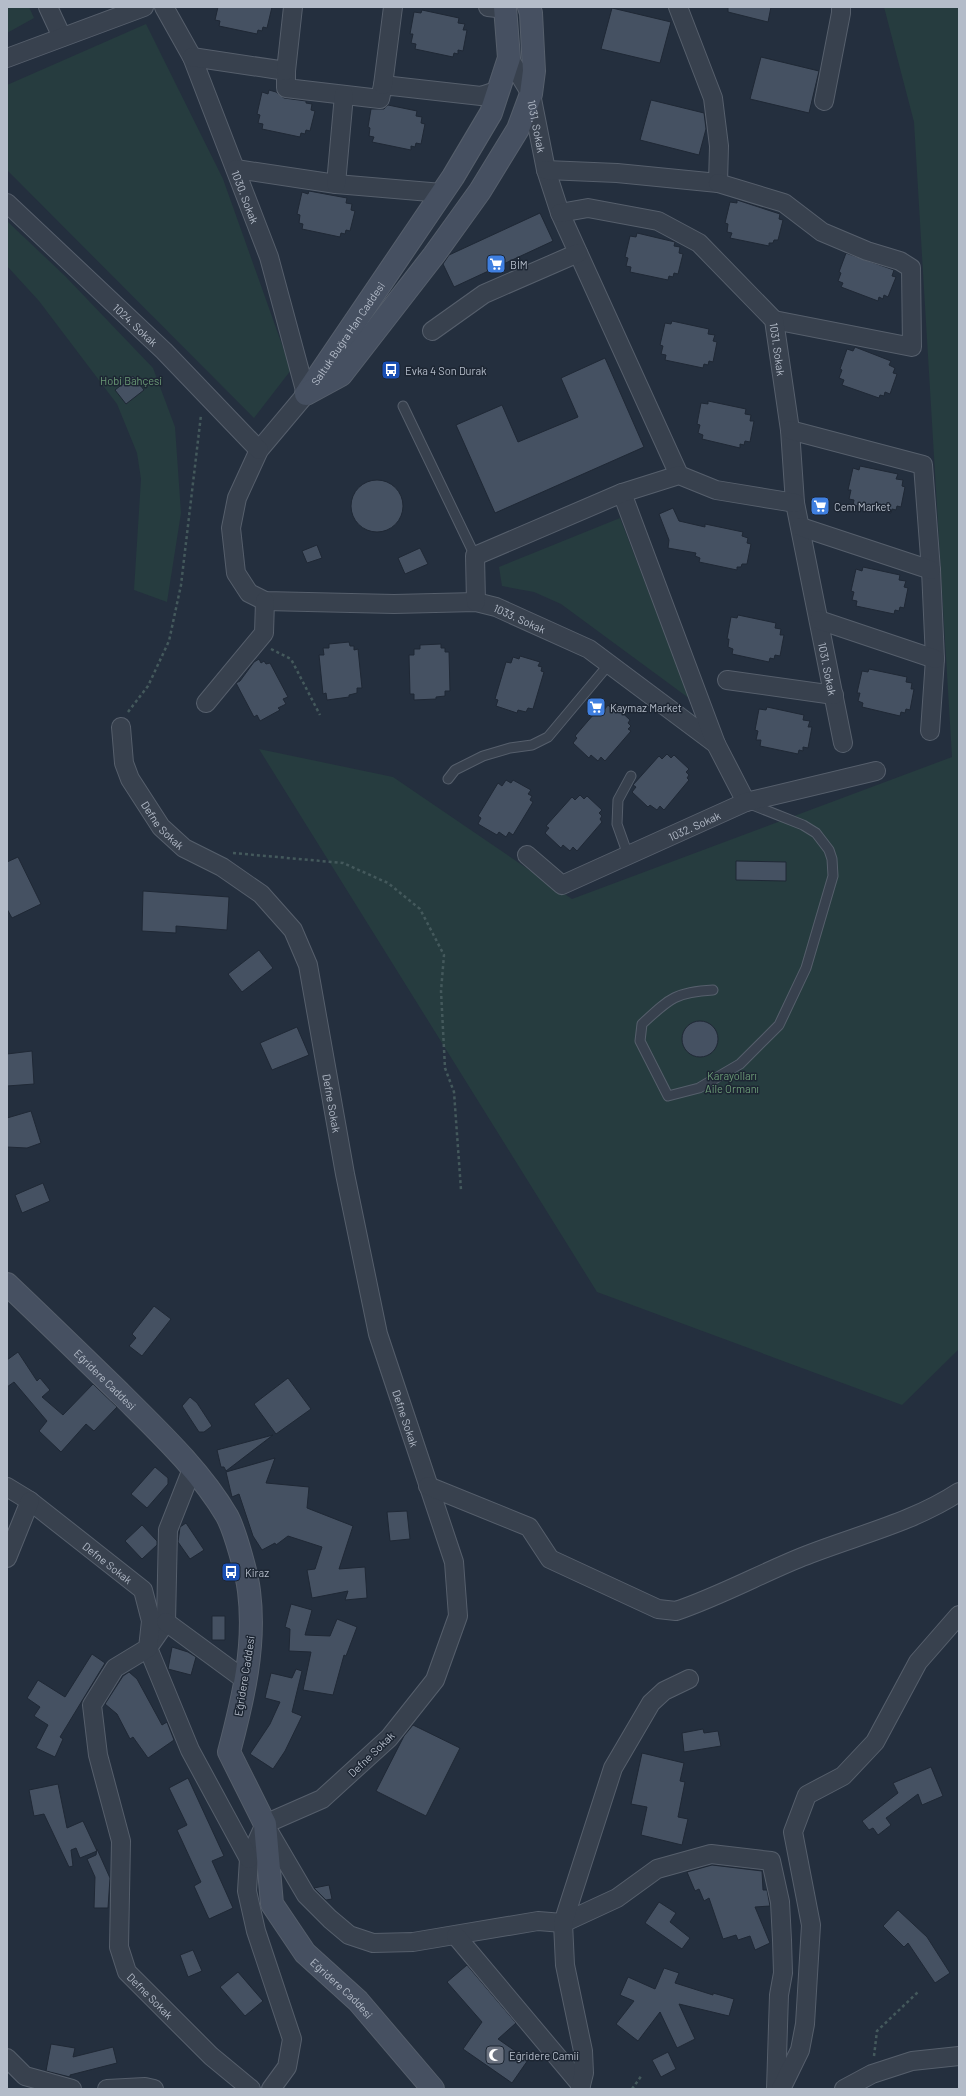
<svg xmlns="http://www.w3.org/2000/svg" width="966" height="2096" font-family="Barlow,sans-serif">
<style>
.green{fill:#263c3f}
.building{fill:#455162;stroke:#1f2835}
.lines{fill:none;stroke-linecap:round;stroke-linejoin:round}
.lane-casing{stroke:#565f6c;stroke-width:11}
.street-casing{stroke:#565f6c;stroke-width:20}
.secondary-casing{stroke:#565f6c;stroke-width:24}
.path{stroke:#44595c;stroke-width:2.5;stroke-dasharray:3 3;stroke-linecap:butt}
.lane{stroke:#38414e;stroke-width:9}
.street{stroke:#38414e;stroke-width:18}
.secondary{stroke:#465061;stroke-width:22}
.labels{text-anchor:middle;dominant-baseline:central;stroke-width:3;stroke-linejoin:round;paint-order:stroke}
.street-label{font-size:11px;fill:#b4bcc9;stroke:#1d2633}
.poi-label{font-size:11px;fill:#b4bcc9;stroke:#1d2633;text-anchor:start}
.park-label{font-size:11px;fill:#6b9a76;stroke:#1d2633}
</style>
<rect width="100%" height="100%" fill="#242f3e"/>
<!-- green -->
<path class="green" d="M7 7H29L34 18 7 33Z
M884 7H959V1349L902 1405 597 1292 259 749 393 777 572 899 952 757 914 122Z
M146 24 223 179 291 370 254 418 7 170V85Z
M7 221 65 276 153 368 175 427 181 513 167 602 134 590 141 479 137 453 117 404 39 301 7 266Z
M620 518 690 699 561 604 534 592 502 586 499 567Z"/>
<!-- building -->
<path class="building" d="M218 7H272L267 28 263 27 262 31 258 30 257 34 219 26 220 21 215 20Z
M728 7H771L768 22 728 12Z
M612 8 671 22 660 63 601 49Z
M422 10 459 18 458 23 465 24 463 30H467L463 51 458 50V54L454 53 453 57 415 49 416 44 411 43 413 34H410L414 12 421 13Z
M761 57 819 71 809 113 750 99Z
M269 90 276 92 284 98 306 101V103L312 104 311 110 315 111 310 131 306 130 305 134 301 133 300 137 262 129 263 124 258 123 260 115 257 114 262 92 268 94Z
M651 100 704 113 706 129 699 155 640 140Z
M388 105 417 111 416 116 422 117 421 123 425 124 421 144 416 143 415 147 411 146V150L372 142 374 137 369 136 370 128 368 127 371 109H384Z
M309 191 347 198 346 203 352 204 351 210 355 211 350 231 346 230 345 234 341 233 340 237 302 229 303 224 299 223 300 215 297 214 302 192 308 194Z
M737 200 780 214 779 219 783 220 778 240H774L773 243H769V246L730 238 732 233 727 232 728 224 725 223 730 202 737 203Z
M540 213 553 241 454 287 443 264 449 255Z
M637 233 675 242 674 246 680 247 679 253 683 254 678 274 674 273 673 277 669 276 668 280 630 272 631 267 626 266 628 258 625 257 630 236 636 237Z
M846 253 894 270 892 276 896 277 888 297 884 295 883 299 879 297 878 301 841 287 843 283 838 281 841 273 839 272Z
M672 321 709 329 708 334 715 335 713 341 717 342 713 362 709 361 708 365 704 364 703 368 665 360 666 355 661 354 663 346 660 345 665 323 671 324Z
M855 347 891 361 889 365 895 368 893 373 897 374 890 394 885 392 884 396 880 395 879 398 842 385 844 380 839 378 842 370 840 369 847 349 853 351Z
M605 358 644 447 495 513 456 425 502 405 518 442 578 417 561 378Z
M133 376 144 390 126 404 115 390Z
M708 401 746 409 745 414 751 415 750 421H754L750 442 745 441 744 445 740 444V448L702 439 703 435 698 433 700 425 697 424 701 403 708 404Z
M860 466 898 474 896 479 903 480 902 486 905 487 901 507 897 506 896 510 892 509 891 513 853 505 854 500 849 499 851 490H848L853 468 859 470Z
M351 506a26 26 0 1 1 52 0a26 26 0 1 1-52 0Z
M673 508 679 521 705 527V524L743 532 742 536 748 538 747 543 751 544 747 564H742L741 567H737V570L699 562 700 558 695 556 696 553 668 548 669 540 659 514Z
M317 545 322 558 307 563 302 551Z
M420 548 428 564 405 574 398 558Z
M863 567 900 575 899 580 906 581 904 587 908 588 904 608 900 607 899 611 895 610 894 614 856 606 857 601 852 600 854 592 851 591 856 569 862 571Z
M738 615 776 623 775 628 781 629 780 635H784L780 656 775 655 774 659 770 658 769 662 732 654 733 649 728 647 729 639H727L731 617 737 618Z
M349 642 350 646H354V650L358 649 362 688H357V693L349 695V697L327 700 326 693 323 694 319 655H324L323 648H329V644Z
M441 644V648H445V652H449L450 691H445V696L436 697V699L414 700V694H410L409 655H414V649H420V645Z
M520 656 540 662 538 666 542 667 541 671 544 672 533 709 528 708 526 712 518 710 517 713 496 706 498 700 495 699 506 662 511 663 513 657 519 659Z
M259 659 261 663 264 661 266 664 270 663 288 697 283 699 286 704 278 708 280 710 260 721 257 715 254 717 236 683 240 681 254 662Z
M869 669 907 677 906 682 912 683 911 689H914L910 710 906 709 905 713 901 712 900 716 862 707 863 703 858 701 860 693H857L862 671 868 672Z
M608 705 612 709 615 706 630 720 628 723 631 726 628 729 631 731 605 761 601 757 598 761 591 755 589 758 573 743 577 738 575 736 600 707 604 710Z
M767 707 804 715 803 720 810 721 808 727H812L808 748 803 747V751L799 750 798 754 760 746 761 740H756L758 731 755 730 759 709 766 710Z
M667 754 671 758 674 755 689 769 686 772 689 775 687 778 689 780 664 810 660 806 657 810 650 805 648 807 632 792 636 787 633 785 659 756 662 759Z
M506 780 511 783 513 780 531 790 528 794 532 796 530 800 533 802 513 835 509 832 506 837 499 832 497 835 478 824 481 818 478 816 498 783 502 786Z
M580 795 584 799 587 796 602 810 599 813 602 816 600 819 602 822 577 851 573 847 570 851 563 845 561 848 545 833 549 828 546 826 572 797 575 800Z
M18 857 41 904 12 918 7 909V862Z
M736 861 786 862V881L736 880Z
M143 891 229 897 227 930 176 926V933L142 931Z
M259 950 273 968 242 992 228 974Z
M682 1039a18 18 0 1 1 36 0a18 18 0 1 1-36 0Z
M297 1027 309 1055 272 1070 260 1043Z
M32 1051 34 1084 7 1086V1054Z
M31 1111 41 1143 27 1148 7 1147V1118Z
M43 1183 50 1201 22 1213 15 1195Z
M154 1306 171 1319 142 1356 129 1346 136 1338 132 1334Z
M18 1352 37 1381 40 1378 50 1390 42 1397 63 1415 93 1384 117 1407 94 1431 86 1424 61 1452 39 1431 47 1421 14 1382 7 1387V1360Z
M288 1378 311 1409 276 1434 254 1404Z
M190 1397 197 1403 212 1426 204 1432H199L182 1406Z
M273 1435 226 1471 224 1467H221L217 1450Z
M275 1458 266 1483 309 1487 307 1508 353 1526 339 1569 365 1567 367 1598 345 1600 348 1591 312 1598 307 1570 315 1569 322 1547 288 1536 276 1545 275 1543 262 1550 253 1536 239 1494 232 1497 226 1472Z
M155 1467 168 1478V1484L147 1508 131 1494Z
M407 1511 410 1539 390 1541 387 1512Z
M186 1523 204 1550 190 1559 178 1542 180 1527Z
M142 1525 157 1541V1545L142 1559 125 1541Z
M291 1604 312 1610 305 1635 330 1636 337 1619 357 1627 346 1656 344 1655 333 1695 303 1690 311 1652 289 1651 290 1629 285 1627Z
M212 1616H225V1640H212Z
M172 1647 188 1652 196 1657 191 1675 168 1669Z
M92 1654 105 1663 60 1737 63 1739 55 1757 36 1748 48 1725 34 1716 40 1707 27 1698 38 1680 65 1697Z
M296 1669 302 1671 292 1712 302 1716 285 1751 273 1769 250 1754 270 1724 280 1702 265 1698 271 1673 292 1678Z
M129 1672 137 1679 162 1725 167 1722 174 1740 148 1758 133 1737 130 1739 117 1714 105 1704 123 1676Z
M413 1725 460 1748 426 1816 376 1791 404 1736Z
M703 1729 704 1733 718 1731 721 1746 684 1752 682 1733Z
M642 1753 684 1763 680 1781 685 1782 678 1817 688 1819 682 1845 641 1835 647 1807 631 1804Z
M931 1767 943 1796 922 1805 918 1794 886 1818 891 1825 878 1835 873 1828 869 1830 862 1821 898 1793 893 1783Z
M188 1778 224 1856 212 1861 233 1908 209 1919 194 1886 201 1882 177 1830 187 1825 169 1788Z
M58 1784 67 1828 83 1821 97 1851 80 1858 76 1848 71 1850 73 1866 69 1867 44 1814 34 1816 29 1790Z
M97 1849 110 1878 108 1908H94L95 1877 87 1859 96 1855Z
M712 1865 762 1871 763 1890H767L770 1906 755 1907 770 1943 755 1950 750 1936 738 1940 736 1935 723 1939 709 1898 704 1901 699 1889 695 1891 687 1872Z
M329 1885 332 1899 326 1900 314 1888Z
M659 1902 676 1913 670 1922 690 1938 682 1949 645 1923Z
M898 1910 927 1937 950 1973 935 1983 908 1943 904 1947 883 1926Z
M193 1950 202 1971 188 1977 180 1955Z
M467 1965 516 2023 498 2039 528 2060 512 2083 463 2049 482 2022 447 1982Z
M664 1968 679 1973 675 1983 713 1995V1993L734 1999 729 2016 679 2004 695 2039 677 2048 660 2012 638 2041 616 2024 634 2001 620 1995 628 1977 655 1989Z
M238 1972 263 2001 245 2016 220 1987Z
M51 2044 75 2048 73 2057 113 2047 117 2063 70 2075V2077L46 2071Z
M668 2052 676 2069 661 2077 652 2060Z"/>
<g class="lines">
<!-- lane casing -->
<g class="lane-casing">
<path id="lane" d="M403 406 475 556
M448 779 455 770 483 756 510 748 532 745 548 737 610 663
M628 855 617 824 618 800 631 776
M713 990C675 992 669 999 642 1024L640 1041 668 1096 699 1088 740 1064 779 1025 806 968 833 876 832 859 829 850 816 833 803 825 750 804"/>
</g>
<!-- street casing -->
<g class="street-casing">
<g id="street">
<path d="M48 7 62 37"/>
<path id="s1" d="M164 7 192 57 269 257 306 394 259 450 237 498 231 528 236 573 249 593 265 601 394 604 476 602 496 607 589 649 716 744 746 802"/>
<path d="M488 7 506 9"/>
<path d="M192 57 286 71V88L380 99 383 85 481 96 499 90"/>
<path d="M7 58 144 7"/>
<path id="s2" d="M509 58 531 94 546 170 560 213 679 475"/>
<path d="M286 71 293 7"/>
<path d="M383 85 393 7"/>
<path d="M824 101 841 13V7"/>
<path d="M236 169 336 184 442 193"/>
<path d="M546 170 617 173 718 183 719 146 713 98 678 7"/>
<path d="M718 183 784 203 822 232 867 251 900 261 911 268 912 347 774 320"/>
<path d="M336 184 344 95"/>
<path id="s3" d="M7 203 164 351 259 450"/>
<path id="s4" d="M560 213 588 208 658 221 699 243 774 320 790 430 795 503 843 743"/>
<path d="M432 331 484 294 578 253"/>
<path d="M790 430 923 465 931 570 935 659 930 731"/>
<path d="M622 493 716 744"/>
<path d="M801 527 931 570"/>
<path d="M476 602 475 556 622 493 679 475 716 490 795 503"/>
<path d="M819 620 935 659"/>
<path d="M727 680 834 695"/>
<path d="M206 703 264 633 265 601"/>
<path id="s5" d="M121 727 124 763 130 779 161 827 184 848 222 867 261 894 293 930 308 965 345 1174 378 1334 454 1562 458 1616 435 1680 389 1738 322 1799 265 1824 249 1859 247 1891 256 1931 292 2039 287 2067 271 2089"/>
<path id="s6" d="M527 855 562 885 746 802 876 771"/>
<path d="M192 1469 168 1530 166 1622 148 1648 190 1750 249 1859"/>
<path d="M428 1486 529 1527 550 1559 658 1609 676 1611C720 1596 760 1574 802 1557 854 1536 912 1523 959 1492"/>
<path id="s7" d="M7 1487 30 1501 143 1590 151 1621 148 1648 115 1668 92 1705 98 1755 121 1841 119 1947 127 1972 211 2056 251 2089"/>
<path d="M7 1558 30 1501"/>
<path d="M166 1622 245 1680"/>
<path d="M265 1825 306 1895 330 1919 349 1935 373 1943 413 1942 538 1921 563 1923 617 1898 657 1869 711 1854 771 1861 780 1902 782 1940 783 1973 779 1995 776 2089"/>
<path d="M456 1936 581 2085"/>
<path d="M7 2058 25 2076 72 2089"/>
<path d="M107 2089 145 2087 154 2089"/>
<path d="M580 2089 584 2073 583 2051 565 1965 563 1923 613 1768 651 1703 664 1691 689 1679"/>
<path d="M781 2089 800 2050 805 2024 811 1925 793 1832 807 1795 843 1776 875 1742 918 1662 959 1615"/>
<path d="M844 2089 872 2074 912 2061 959 2056"/>
</g>
</g>
<!-- secondary casing -->
<g class="secondary-casing">
<g id="secondary">
<path id="s8" d="M308 391 453 177 491 113 509 58 505 7"/>
<path d="M306 394 341 375 434 255 480 191 518 129 531 94 534 71 531 13 529 7"/>
<path id="s9" d="M7 1284C45 1320 83 1357 120 1393 158 1431 200 1470 227 1516 235 1531 247 1574 249 1591 256 1646 243 1699 229 1752L265 1824 272 1904 305 1953 358 2001 433 2089"/>
</g>
</g>
<!-- path -->
<path class="path" d="M271 649 291 659 320 715
M128 712 148 686 169 641 181 585 201 415
M233 853 343 863 388 883 420 909 444 955 441 991 445 1068 454 1092 461 1190
M874 2056 877 2031 918 1992
M632 2089 642 2075"/>
<!-- lane -->
<use href="#lane" class="lane"/>
<!-- street -->
<use href="#street" class="street"/>
<!-- secondary -->
<use href="#secondary" class="secondary"/>
</g>
<!-- icons -->
<defs>
<g id="supermarket-square" transform="scale(1)"><rect x="-9" y="-9" width="18" height="18" rx="4" fill="#3f7fe0" stroke="#1d2633"/><path d="M-6-5.5h2.5l.6 2H6L4.5 2H-2.5L-4.4-4H-6ZM-1.5 3.2a1.3 1.3 0 1 0 .1 0ZM3 3.2a1.3 1.3 0 1 0 .1 0Z" fill="#fff"/></g>
<g id="bus-square" transform="scale(1)"><rect x="-9" y="-9" width="18" height="18" rx="4" fill="#1a4fb4" stroke="#1d2633"/><path d="M-5-6H5V4H4V6H2V4H-2V6H-4V4H-5ZM-3.5-4V0h7V-4ZM-3.5 1.2v1.5H-2V1.2ZM2 1.2v1.5H3.5V1.2Z" fill="#fff"/></g>
<g id="mosque-square" transform="scale(1)"><rect x="-9" y="-9" width="18" height="18" rx="4" fill="#6b7280" stroke="#1d2633"/><path d="M3.5-4.9A6 6 0 1 0 3.5 4.9A5 5 0 1 1 3.5-4.9Z" fill="#fff"/></g>
</defs>
<g fill-rule="evenodd">
<use href="#supermarket-square" x="496" y="264"/>
<use href="#bus-square" x="391" y="370"/>
<use href="#supermarket-square" x="820" y="506"/>
<use href="#supermarket-square" x="596" y="707"/>
<use href="#bus-square" x="231" y="1572"/>
<use href="#mosque-square" x="495" y="2055"/>
</g>
<g class="labels">
<!-- street labels -->
<g class="street-label">
<text stroke="none"><textPath href="#s2" startOffset="75">1031. Sokak</textPath></text>
<text stroke="none"><textPath href="#s1" startOffset="207">1030. Sokak</textPath></text>
<text stroke="none"><textPath href="#s3" startOffset="177">1024. Sokak</textPath></text>
<text stroke="none"><textPath href="#s8" startOffset="70">Saltuk Buğra Han Caddesi</textPath></text>
<text stroke="none"><textPath href="#s4" startOffset="283">1031. Sokak</textPath></text>
<text stroke="none"><textPath href="#s1" startOffset="915">1033. Sokak</textPath></text>
<text stroke="none"><textPath href="#s4" startOffset="607">1031. Sokak</textPath></text>
<text stroke="none"><textPath href="#s5" startOffset="110">Defne Sokak</textPath></text>
<text stroke="none"><textPath href="#s6" startOffset="191">1032. Sokak</textPath></text>
<text stroke="none"><textPath href="#s5" startOffset="458">Defne Sokak</textPath></text>
<text stroke="none"><textPath href="#s9" startOffset="137">Eğridere Caddesi</textPath></text>
<text stroke="none"><textPath href="#s5" startOffset="782">Defne Sokak</textPath></text>
<text stroke="none"><textPath href="#s7" startOffset="126">Defne Sokak</textPath></text>
<text transform="translate(244 1676) rotate(-81)">Eğridere Caddesi</text>
<text transform="translate(371 1754) rotate(-44)">Defne Sokak</text>
<text stroke="none"><textPath href="#s9" startOffset="833">Eğridere Caddesi</textPath></text>
<text stroke="none"><textPath href="#s7" startOffset="617">Defne Sokak</textPath></text>
</g>
<!-- poi labels -->
<g class="poi-label">
<text x="510" y="264">BİM</text>
<text x="405" y="370">Evka 4 Son Durak</text>
<text x="834" y="506">Cem Market</text>
<text x="610" y="707">Kaymaz Market</text>
<text x="245" y="1572">Kiraz</text>
<text x="509" y="2055">Eğridere Camii</text>
</g>
<!-- park labels -->
<g class="park-label">
<text x="131" y="380">Hobi Bahçesi</text>
<text x="732" y="1075">Karayolları<tspan x="732" dy="13">Aile Ormanı</tspan></text>
</g>
</g>
<!-- border -->
<rect width="966" height="2096" fill="none" stroke="#b4bcc9" stroke-width="16"/>
</svg>
